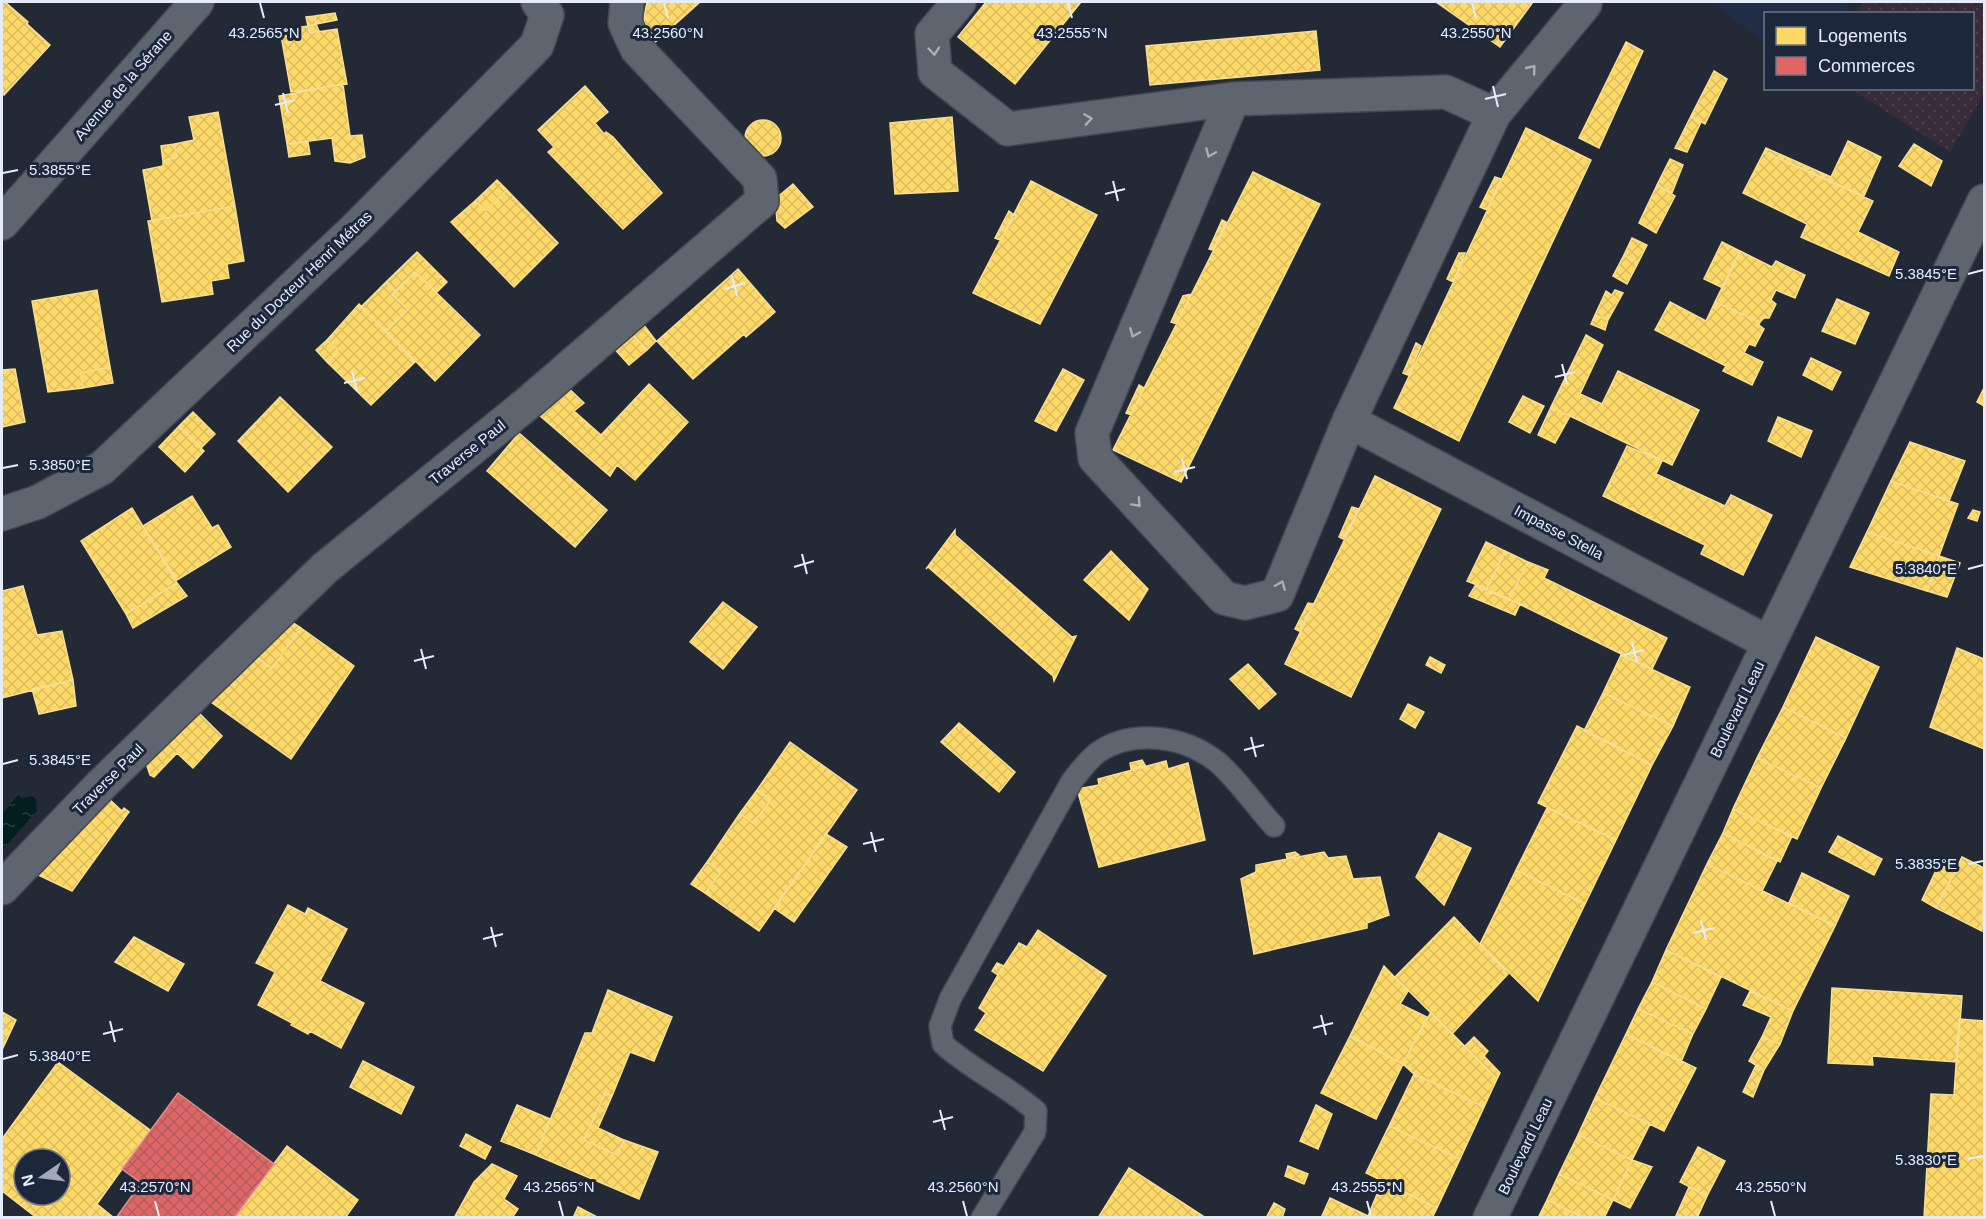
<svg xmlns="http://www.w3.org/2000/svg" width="1986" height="1219" font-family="Arial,sans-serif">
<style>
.built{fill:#212d46}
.grass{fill:url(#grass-dots)}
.water{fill:url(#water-ripples)}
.homes{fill:url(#homes-cross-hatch);stroke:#f7df93;stroke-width:1.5;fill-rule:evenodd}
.shops{fill:url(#shops-cross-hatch);stroke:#e28e93;stroke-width:1.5}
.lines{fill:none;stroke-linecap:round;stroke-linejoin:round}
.service-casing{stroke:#424751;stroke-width:24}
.minor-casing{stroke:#424751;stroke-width:36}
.service{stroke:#5f656e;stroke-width:21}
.minor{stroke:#5f656e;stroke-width:33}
.oneway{stroke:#a9b0bc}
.ticks{fill:none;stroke:#e5edfb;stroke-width:2}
.labels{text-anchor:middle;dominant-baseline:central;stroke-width:6;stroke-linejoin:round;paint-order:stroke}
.street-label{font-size:15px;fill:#e5edfb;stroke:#1c273c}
.ticks-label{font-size:15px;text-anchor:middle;fill:#e5edfb;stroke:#1c273c;stroke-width:6;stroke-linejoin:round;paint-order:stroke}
</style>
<defs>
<pattern id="grass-dots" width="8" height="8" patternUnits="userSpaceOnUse" patternTransform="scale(1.5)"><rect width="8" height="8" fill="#372c37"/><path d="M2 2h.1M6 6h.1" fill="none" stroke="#4a414b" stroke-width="1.8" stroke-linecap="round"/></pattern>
<pattern id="water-ripples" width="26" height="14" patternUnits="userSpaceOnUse" patternTransform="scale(1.5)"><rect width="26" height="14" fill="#031e1e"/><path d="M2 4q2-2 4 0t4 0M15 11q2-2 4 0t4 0" fill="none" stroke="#283f40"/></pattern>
<pattern id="homes-cross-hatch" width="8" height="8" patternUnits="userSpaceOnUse" patternTransform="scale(1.5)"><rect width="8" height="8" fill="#ffd966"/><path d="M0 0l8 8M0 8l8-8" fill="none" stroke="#dabc61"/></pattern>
<pattern id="shops-cross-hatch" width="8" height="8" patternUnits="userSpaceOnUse" patternTransform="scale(1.5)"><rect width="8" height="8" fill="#e06666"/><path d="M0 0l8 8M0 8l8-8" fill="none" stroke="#b25d5e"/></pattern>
</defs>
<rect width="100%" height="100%" fill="#232935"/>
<!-- built -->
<path class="built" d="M1709 2H1850L1843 13 1766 14 1765 41Z"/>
<!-- grass -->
<path class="grass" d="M1864 2H1984V94L1950 152 1851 89 1972 88V14L1857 13Z"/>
<!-- water -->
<path class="water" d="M18 795 22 798 32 796 36 799 37 811 4 848 2 846V814Z"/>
<!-- homes -->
<path class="homes" d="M2 2H5L28 22 27 24 50 45 4 95 2 92Z
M647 2H700L651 46 645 40 644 17Z
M986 2H1081L1015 84 958 37Z
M1436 2H1533L1500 47Z
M335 13 337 20 316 24 315 16Z
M315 16 316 24 308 26 306 17Z
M316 24 319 31 310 33 308 26Z
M308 26 310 33 337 29 347 84 291 92 280 30Z
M1316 31 1320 70 1150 85 1146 46Z
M1626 42 1643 51 1599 148 1579 138Z
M1714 71 1727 79 1705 124 1691 116Z
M343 84 350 136 362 135 365 157 350 163 335 161 332 138 287 144 279 96Z
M585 86 608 112 595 123 604 134 606 132 613 137 662 193 623 229 548 152 554 147 538 130Z
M218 112 235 206 152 221 143 170 163 166V161L177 157 174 144 194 140 189 117Z
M1691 116 1701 122 1687 152 1675 148Z
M952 117 958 191 895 194 890 123Z
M745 138a18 18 0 1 1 36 0a18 18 0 1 1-36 0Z
M1526 128 1591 160 1459 441 1394 408Z
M1848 141 1881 157 1864 196 1764 152 1766 148 1831 177Z
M308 142 310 154 289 157 287 144Z
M174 144 177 157 163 161 161 146Z
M1914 144 1942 161 1931 186 1899 166Z
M1764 152 1873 201 1858 232 1899 252 1889 276 1801 237 1807 224 1743 193Z
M1670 159 1683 165 1672 193 1657 185Z
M1253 172 1320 204 1181 482 1113 450Z
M1495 177 1501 179 1487 210 1480 207Z
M497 180 507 190 486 210 475 201Z
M1031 181 1097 215 1040 324 973 293Z
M793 184 813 207 785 228 777 221 775 199Z
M1657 185 1675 196 1656 233 1639 223Z
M507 190 558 243 514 287 451 222 475 201 486 210Z
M235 206 244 261 227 264 229 278 211 281 213 294 162 302 148 221Z
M1009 211 1015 216 1000 240 995 238Z
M1222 220 1226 222 1213 250 1209 249Z
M1632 238 1647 245 1638 263 1624 255Z
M1722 242 1740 251 1723 288 1704 279Z
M1740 251 1772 267 1776 261 1805 275 1795 298 1776 290 1771 300 1776 304 1769 318H1764L1760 322 1715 302Z
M417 252 447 282 437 292 415 272 395 291 386 282Z
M1459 253H1465L1453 282 1447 279Z
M1624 255 1638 263 1627 284 1613 276Z
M738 269 775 312 746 337 744 334 693 379 657 341Z
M415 272 480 335 435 381 386 331 408 309 392 295Z
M386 282 395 291 392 295 408 309 386 331 361 307Z
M97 290 110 367 81 373 83 388 48 392 32 301Z
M1615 290 1623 293 1608 320 1595 315 1606 291 1612 295Z
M1191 294 1177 324 1171 322 1183 296Z
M1837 299 1869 313 1855 344 1822 331Z
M1670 302 1706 321 1715 302 1760 322 1759 325 1764 329 1755 346 1749 344 1744 353 1763 362 1752 385 1723 371 1726 366 1655 330Z
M359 304 415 362 371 405 328 363 338 350 327 340Z
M1595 315 1608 320 1605 330 1591 324Z
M640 320 656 341 647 350 628 329Z
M628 329 647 350 629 365 611 345Z
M1586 335 1603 345 1580 394 1602 404 1618 371 1699 410 1672 465 1551 407Z
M327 340 338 350 328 363 316 350Z
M1416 343 1421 346 1408 375 1403 373Z
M1811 358 1841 372 1832 390 1803 375Z
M110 367 113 383 83 388 81 373Z
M15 369 25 422 2 427V370Z
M1063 369 1084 380 1056 431 1035 421Z
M562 382 584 403 574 411 601 435 649 384 688 422 635 480 617 465 610 476 532 409Z
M1139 385 1144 388 1131 415 1126 413Z
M1984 388V406L1977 402Z
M1523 396 1544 406 1530 433 1509 422Z
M280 397 332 447 288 492 238 441Z
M1551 407 1570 416 1555 443 1538 435Z
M193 412 215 434 201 448 179 426Z
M1778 417 1812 431 1801 457 1768 441Z
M179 426 204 451 185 472 159 447Z
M519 433 607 510 575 547 487 471Z
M1910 442 1965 461 1949 501 1891 481Z
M1627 446 1662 461 1656 474 1725 506 1731 495 1772 515 1743 575 1701 554 1705 545 1603 496Z
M1375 476 1441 509 1351 697 1285 664Z
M1891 481 1958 504 1939 556 1867 532Z
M192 496 212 528 218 525 231 547 177 580 143 526Z
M1352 507 1359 509 1343 539 1339 537Z
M132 508 177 583 126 614 81 541Z
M1973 510 1980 512 1977 521 1968 518Z
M955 530V535L1072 637 1076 636 1054 681 1053 676 928 567 926 569Z
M1867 532 1939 556 1927 591 1850 567Z
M1486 542 1505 551 1487 589 1467 581Z
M1111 551 1148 589 1129 620 1084 580Z
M1505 551 1528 562 1509 599 1487 589Z
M1939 556 1960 563 1947 597 1927 591Z
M1528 562 1548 570 1544 578 1667 638 1652 669 1509 599Z
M177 583 187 596 133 628 126 614Z
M23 586 37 635 62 631 73 680 2 698V591Z
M1475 586 1520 604 1515 615 1469 596Z
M723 602 757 627 723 669 690 642Z
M1308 603 1314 604 1299 631 1295 629Z
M284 617 301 628 272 668 248 651Z
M301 628 354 666 291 759 201 695 248 651 272 668Z
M1816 637 1879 667 1846 738 1783 707Z
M1957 648 1984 659V749L1930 727Z
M1621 655 1690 687 1673 726 1603 693Z
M1430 657 1445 665 1441 673 1426 665Z
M1248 664 1276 694 1259 709 1230 679Z
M73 680 76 706 39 714 32 689Z
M1603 693 1673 726 1652 765 1584 731Z
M1408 704 1424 712 1415 728 1400 719Z
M1783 707 1846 738 1821 788 1757 758Z
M195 709 222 736 193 768 177 753 154 777 150 775 145 760Z
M959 723 1015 772 999 792 941 742Z
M1577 726 1652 765 1616 840 1538 803Z
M790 742 857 790 759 931 705 893 721 872 707 862 740 813 753 823 771 800 757 790Z
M1757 758 1821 788 1797 839 1733 809Z
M1142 760 1145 765 1131 769 1130 763Z
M1166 761 1168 769 1188 763 1205 840 1099 867 1077 789 1099 785 1098 779Z
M757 790 771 800 753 823 740 813Z
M108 798 122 811 124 808 129 812 72 891 34 873Z
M1547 808 1616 840 1585 904 1516 870Z
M1733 809 1792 836 1780 862 1723 833Z
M1439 833 1471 848 1444 905 1416 877Z
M1723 833 1777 861 1762 891 1707 864Z
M826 834 847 847 794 922 774 908Z
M1838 836 1882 859 1874 875 1829 852Z
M1295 852 1299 855 1287 858 1286 854Z
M1324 852 1328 858 1346 856 1353 879 1380 877 1389 915 1367 923V928L1254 954 1241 879 1256 872V865Z
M1962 857 1984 868 1982 931 1936 908Z
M707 862 721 872 705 893 691 884Z
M1707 864 1835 926 1793 1011 1666 950Z
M1939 864 1955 872 1936 908 1922 900Z
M1516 870 1585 904 1538 1001 1480 944Z
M1802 873 1849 896 1835 926 1789 903Z
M288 905 305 914 308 908 347 929 320 981 364 1003 341 1048 310 1031 308 1034 291 1025 292 1023 258 1005 275 972 256 963Z
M1454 917 1508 974 1452 1034 1395 977Z
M1038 930 1106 976 1043 1071 975 1030 986 1013 979 1008 998 975 1019 943 1027 947Z
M134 937 184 964 168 991 115 962Z
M1666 950 1721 977 1706 1009 1652 982Z
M997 963 1004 966 998 975 992 971Z
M1384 966 1408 991 1400 1004 1427 1017 1403 1064 1350 1036Z
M1652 982 1706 1009 1693 1034 1638 1009Z
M1832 988 1962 996 1957 1062 1872 1056 1873 1065 1828 1063Z
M608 990 672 1017 654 1061 630 1052 612 1096 605 1093 584 1140 617 1155 624 1140 658 1152 639 1199 536 1155 585 1033H592Z
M1750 991 1793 1011 1780 1044 1762 1037 1771 1017 1743 1005Z
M1638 1009 1693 1034 1681 1062 1626 1034Z
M2 1012 16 1020 2 1050Z
M1431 1012 1497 1079 1484 1107 1414 1074 1403 1064Z
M1959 1019 1984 1021V1218H1924L1931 1094 1954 1095Z
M1626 1034 1696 1068 1664 1131 1595 1098Z
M1350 1036 1403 1064 1376 1119 1321 1093Z
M1474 1037 1488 1051 1484 1056 1500 1073 1497 1079 1465 1046Z
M1762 1037 1780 1044 1764 1070 1749 1061Z
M363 1061 414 1087 401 1114 350 1087Z
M58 1062 150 1130 87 1218H37L2 1191V1139ZM24 1159H60V1195H24Z
M1756 1065 1764 1070 1753 1097 1743 1092Z
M1414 1074 1484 1107 1460 1159 1389 1126Z
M605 1093 612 1096 598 1128 624 1140 617 1155 584 1140Z
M1595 1098 1650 1124 1632 1160 1578 1135Z
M517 1105 550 1119 536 1155 501 1141Z
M1316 1105 1332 1114 1318 1149 1300 1141Z
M1389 1126 1460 1159 1437 1208 1366 1173Z
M466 1134 491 1147 485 1159 460 1146Z
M1578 1135 1632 1160 1613 1200 1559 1174Z
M287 1146 358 1200 345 1218H234Z
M1698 1147 1725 1161 1707 1196 1680 1182Z
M1632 1160 1652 1167 1630 1208 1613 1200Z
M492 1164 517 1176 504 1199 518 1209 512 1218H454L474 1182Z
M1288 1166 1308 1174 1304 1184 1285 1176Z
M1129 1168 1203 1216 1202 1218H1098Z
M1559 1174 1613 1200 1604 1218H1584L1547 1200Z
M1382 1182 1437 1208 1432 1218 1368 1216Z
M1689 1187 1707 1196 1697 1218H1675Z
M1330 1198 1368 1216 1372 1218H1321Z
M1547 1200 1584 1218H1538Z
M1274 1203 1285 1209 1282 1218H1266Z
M97 1204 114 1218H87Z
M578 1207 599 1218H573Z"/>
<!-- shops -->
<path class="shops" d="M178 1093 274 1164 234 1218H116L141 1183 122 1169Z"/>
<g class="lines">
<!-- service casing -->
<g class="service-casing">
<path id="service" d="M982 1218 1035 1132 1036 1111C1007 1086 972 1070 943 1044L940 1026 950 999 1072 781C1080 771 1089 758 1100 751 1134 729 1184 736 1216 761 1234 775 1257 808 1274 826"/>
</g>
<!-- minor casing -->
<g class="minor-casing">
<path id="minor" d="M959 2 932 34 935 72 1008 129 1233 99 1446 92 1494 114 1349 421 1277 595 1245 603 1224 598 1095 458 1092 433 1233 99
M1494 114 1585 4 1584 2
M2 223 197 2
M1349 421 1769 643
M2 514 38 502 102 468 355 229 537 45 547 15 538 2
M2 888 101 785 325 568 528 403 762 201 760 179 637 49 625 23 627 2
M1490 1218 1984 201"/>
</g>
<!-- service -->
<use href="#service" class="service"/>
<!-- minor -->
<use href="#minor" class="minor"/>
</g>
<!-- one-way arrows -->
<defs><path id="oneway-chevron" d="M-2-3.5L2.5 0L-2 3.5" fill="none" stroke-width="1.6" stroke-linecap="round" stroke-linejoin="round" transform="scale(1.5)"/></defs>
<g class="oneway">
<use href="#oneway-chevron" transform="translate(934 51) rotate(85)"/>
<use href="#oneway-chevron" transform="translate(1532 69) rotate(-51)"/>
<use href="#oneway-chevron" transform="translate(1088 119) rotate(-8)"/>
<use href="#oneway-chevron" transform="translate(1210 153) rotate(113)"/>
<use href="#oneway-chevron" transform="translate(1134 333) rotate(113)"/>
<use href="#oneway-chevron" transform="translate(1137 503) rotate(47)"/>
<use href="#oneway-chevron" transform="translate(1281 585) rotate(-68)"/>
</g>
<!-- ticks -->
<path class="ticks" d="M260 3 264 18M664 3 668 18M1068 3 1072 18M1472 3 1476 18M1493 86 1498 107M283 93 288 113M1485 99 1506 94M275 105 295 100M3 173 18 170M1113 181 1118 201M1105 194 1125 189M1968 274 1983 270M732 276 737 296M725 289 745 283M1562 364 1567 384M352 371 357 391M1555 377 1575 372M344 383 365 378M1182 459 1187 479M3 468 18 465M1174 472 1195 467M802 554 807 574M794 567 814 561M1968 569 1983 565M1632 642 1637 662M421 649 426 669M1624 655 1644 650M414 661 434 656M1251 737 1256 757M1244 750 1264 745M3 764 18 760M871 832 876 852M863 844 884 839M1968 864 1983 861M1701 920 1706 940M491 927 496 947M1693 933 1714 928M483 939 503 934M1321 1015 1326 1035M110 1021 115 1042M1313 1028 1333 1023M103 1034 123 1029M3 1059 18 1055M940 1110 945 1130M933 1122 953 1117M1968 1159 1983 1156M155 1201 159 1216M559 1201 563 1216M963 1201 967 1216M1367 1201 1371 1216M1771 1201 1775 1216"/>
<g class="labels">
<!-- street labels -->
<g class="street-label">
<text transform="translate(123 85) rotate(-49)">Avenue de la Sérane</text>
<text transform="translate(299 281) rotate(-44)">Rue du Docteur Henri Métras</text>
<text transform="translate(467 452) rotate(-39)">Traverse Paul</text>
<text transform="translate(1559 532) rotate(28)">Impasse Stella</text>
<text transform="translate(1737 709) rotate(-64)">Boulevard Leau</text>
<text transform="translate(108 779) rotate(-45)">Traverse Paul</text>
<text transform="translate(1525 1146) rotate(-64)">Boulevard Leau</text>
</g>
</g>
<g class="ticks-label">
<text x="264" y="38">43.2565°N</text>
<text x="1072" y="38">43.2555°N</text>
<text x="1476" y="38">43.2550°N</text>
<text x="668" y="38">43.2560°N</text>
<text x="60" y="175">5.3855°E</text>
<text x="1926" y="279">5.3845°E</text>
<text x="60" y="470">5.3850°E</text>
<text x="1926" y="574">5.3840°E</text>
<text x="60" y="765">5.3845°E</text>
<text x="1926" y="869">5.3835°E</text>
<text x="60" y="1061">5.3840°E</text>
<text x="1926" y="1165">5.3830°E</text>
<text x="155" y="1192">43.2570°N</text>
<text x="559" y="1192">43.2565°N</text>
<text x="963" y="1192">43.2560°N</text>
<text x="1367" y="1192">43.2555°N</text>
<text x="1771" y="1192">43.2550°N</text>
</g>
<!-- border -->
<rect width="1986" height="1219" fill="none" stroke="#e5edfb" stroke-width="6"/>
<!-- legend -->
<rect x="1764" y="12" width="210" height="78" fill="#1c273c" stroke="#6c7688" stroke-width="1.5"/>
<rect x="1776" y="27" width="30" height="18" fill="#ffd966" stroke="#6c7688" stroke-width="1.5"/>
<text x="1818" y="42" font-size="18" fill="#e5edfb">Logements</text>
<rect x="1776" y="57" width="30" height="18" fill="#e06666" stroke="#6c7688" stroke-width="1.5"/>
<text x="1818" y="72" font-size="18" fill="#e5edfb">Commerces</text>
<!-- north arrow -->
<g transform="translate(42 1177) rotate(256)"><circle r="28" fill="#1c273c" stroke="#6c7688" stroke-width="1.5"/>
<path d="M0-4.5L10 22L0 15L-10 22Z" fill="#a1a8b6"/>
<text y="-9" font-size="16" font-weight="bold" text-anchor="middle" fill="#e5edfb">N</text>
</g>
</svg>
